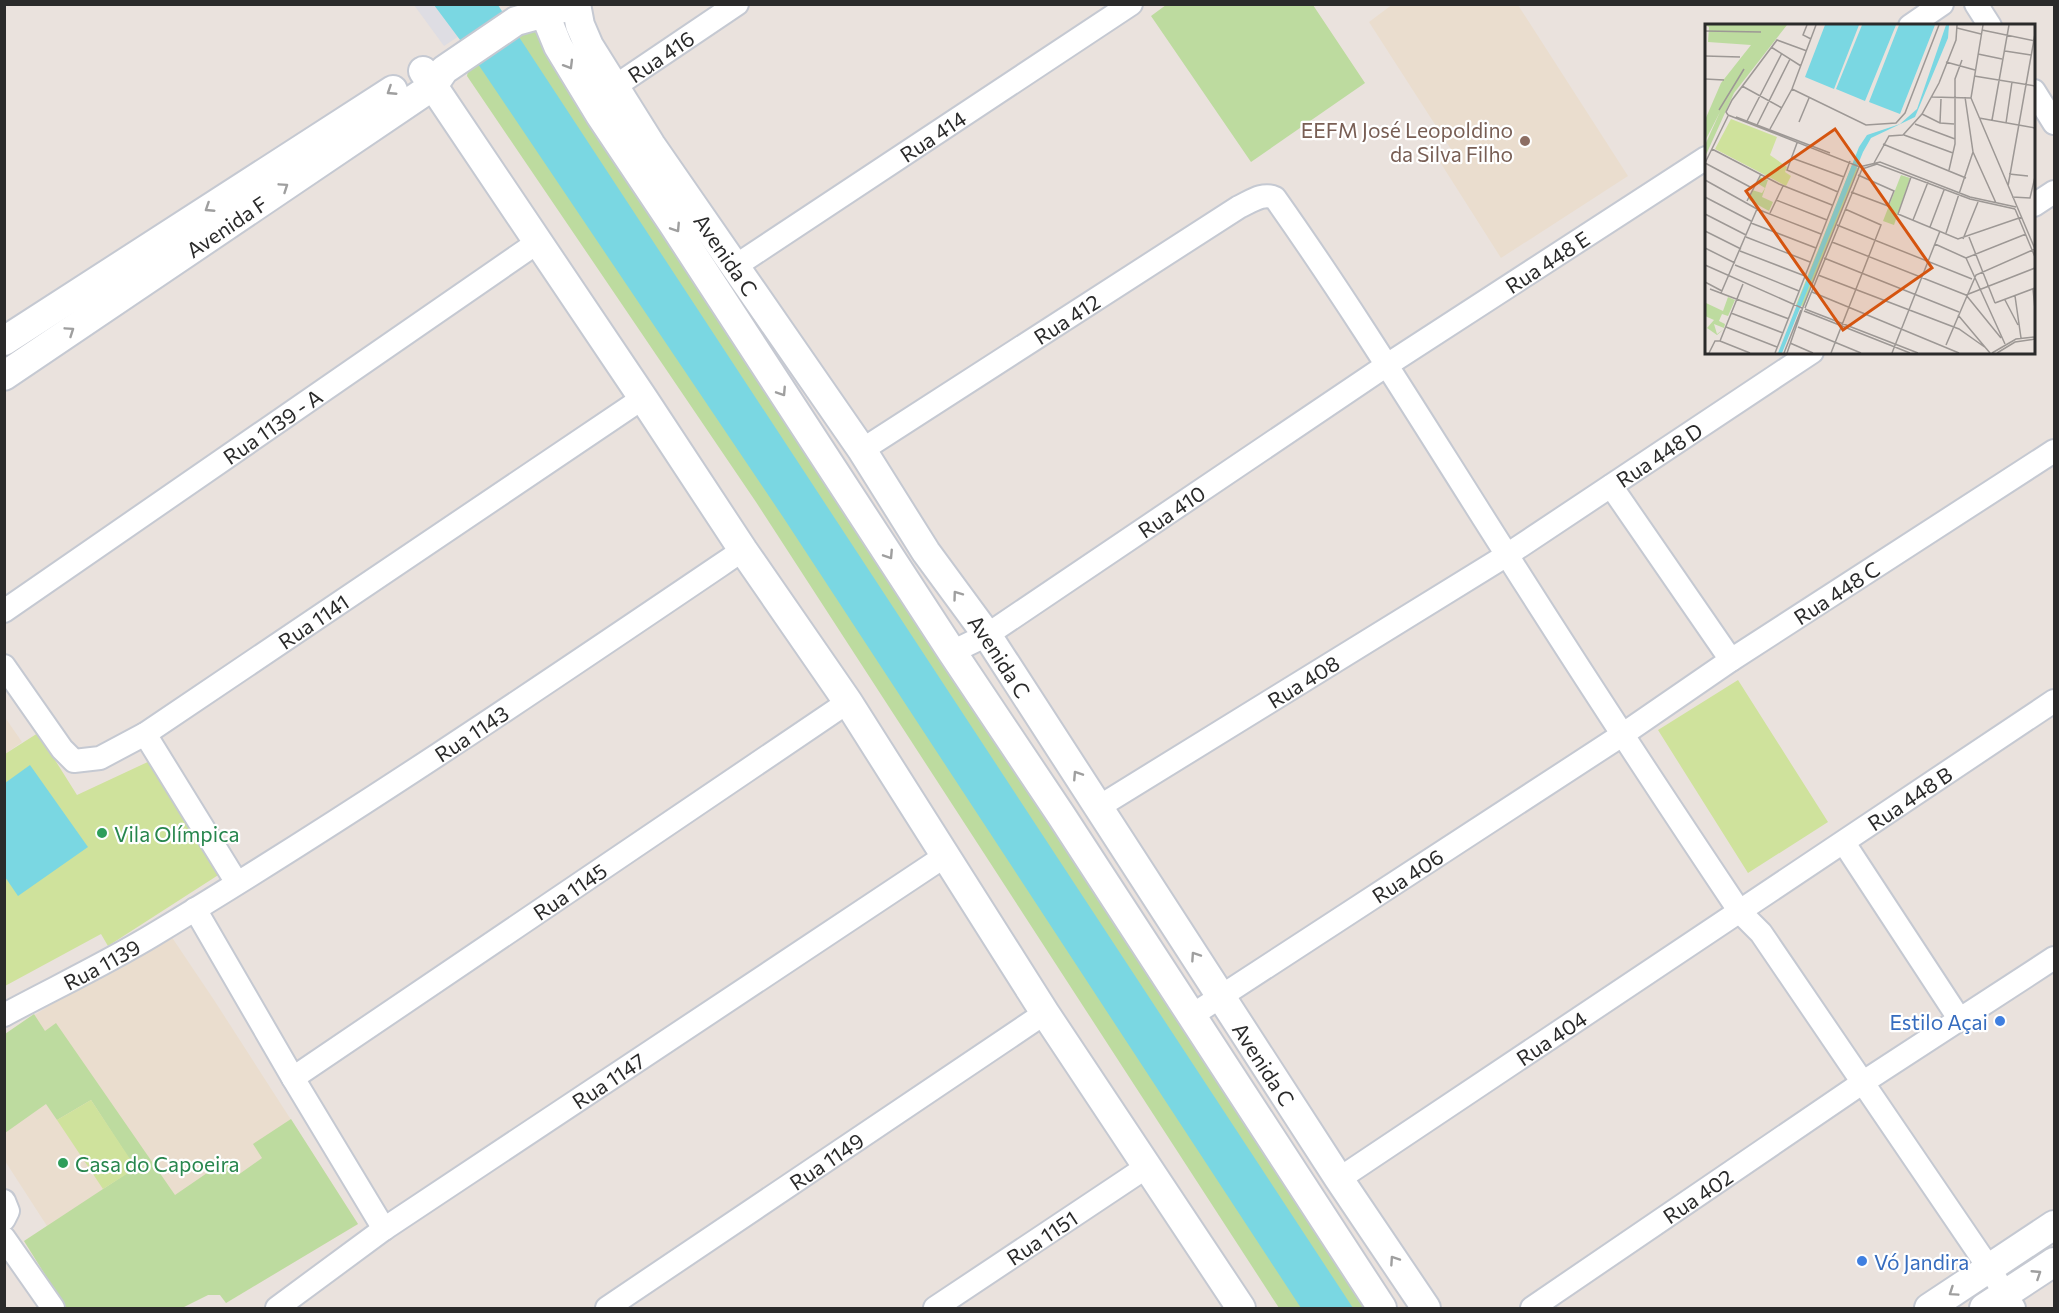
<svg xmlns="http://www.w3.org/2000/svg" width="2059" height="1313" font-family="Commissioner,sans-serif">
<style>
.industrial{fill:#dedde3}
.education{fill:#eaddce}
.green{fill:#bddb9f}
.pitch{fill:#cfe29c}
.water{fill:#7ad7e2}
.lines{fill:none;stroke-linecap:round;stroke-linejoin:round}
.minor-casing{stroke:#c5c9d2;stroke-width:26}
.tertiary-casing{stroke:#c5c9d2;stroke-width:32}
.minor{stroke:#fff;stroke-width:22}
.tertiary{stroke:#fff;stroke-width:28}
.oneway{stroke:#9f9f9f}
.education-dot{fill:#8d6e63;stroke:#fff;stroke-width:2}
.leisure-dot{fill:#2e9e5b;stroke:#fff;stroke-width:2}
.shop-dot{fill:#3f7fe0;stroke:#fff;stroke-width:2}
.labels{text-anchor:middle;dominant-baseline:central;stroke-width:4.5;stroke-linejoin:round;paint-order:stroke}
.street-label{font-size:21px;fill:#2a2a2a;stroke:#fff}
.education-label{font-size:21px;fill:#785e54;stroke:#fff;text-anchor:end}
.leisure-label{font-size:21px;fill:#27864d;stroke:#fff;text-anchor:start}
.shop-label{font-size:21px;fill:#366cbe;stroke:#fff;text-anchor:end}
.inset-road{fill:none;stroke:#9d9895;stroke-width:1.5}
.view{fill:#d5540f;fill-opacity:0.15;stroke:#d5540f;stroke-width:3}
.inset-edge{fill:none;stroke:#2a2a2a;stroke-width:3}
</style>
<rect width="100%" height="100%" fill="#eae2dd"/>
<!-- industrial -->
<path class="industrial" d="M414 5H497L495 12 444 46Z"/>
<!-- education -->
<path class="education" d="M1393 4 1518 5 1628 176 1501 258 1440 162 1454 154 1369 22Z
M4 716 22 742 5 754H4Z
M167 930 214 1000 358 1224 226 1303 220 1295H208L182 1308H66L24 1241 47 1226 5 1161V1034Z"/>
<!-- green -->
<path class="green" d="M1166 5H1313L1365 83 1251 162 1151 16Z
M521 24 545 38 1375 1308H1279L756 502 467 76 470 60Z
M34 1014 45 1031 56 1023 175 1195 226 1160 238 1175 262 1158 253 1144 291 1119 358 1224 226 1303 220 1295H208L182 1308H66L24 1241 135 1168 91 1100 57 1120 46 1104 5 1133V1034Z"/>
<!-- pitch -->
<path class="pitch" d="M1738 680 1828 822 1748 873 1658 730Z
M38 733 77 795 152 760 223 872 108 946 101 934 5 986V754Z
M91 1100 136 1168 103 1189 57 1120Z"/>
<!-- water -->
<path class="water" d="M434 5H498L1353 1308H1301L783 517 478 64Z
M30 765 88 847 18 896 5 877V783Z"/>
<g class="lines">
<!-- minor casing -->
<g class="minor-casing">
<g id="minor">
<path d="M1976 4 1990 26"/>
<path d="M1910 26 1942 4"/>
<path id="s1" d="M614 87 737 4"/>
<path d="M2034 91 2054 123"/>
<path d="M2034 205 2054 192"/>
<path id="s2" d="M734 267 1131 4"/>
<path id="s3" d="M862 450 1239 207C1250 202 1263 192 1275 198 1357 314 1431 436 1507 555 1583 675 1661 794 1740 912L1761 933 1989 1268 2014 1308"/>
<path d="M1611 486 1731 660"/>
<path id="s4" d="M4 611 538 242"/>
<path id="s5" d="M952 652 987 635 1387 365 1706 158"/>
<path id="s6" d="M4 666 62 749 74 761 100 758 145 734 643 398"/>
<path d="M145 734 237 883"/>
<path id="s7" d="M1097 808 1507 555 1812 352"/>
<path d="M1844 843 1960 1020"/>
<path d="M195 909 293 1078 384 1229"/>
<path id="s8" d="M4 1015C54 988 105 964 153 935 354 814 548 682 743 550"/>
<path id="s9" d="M1191 1016 1622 735 1731 660 2054 451"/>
<path id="s10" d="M293 1078 848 702"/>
<path id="s11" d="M1339 1179 2054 701"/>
<path d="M4 1201 8 1211 4 1219"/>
<path d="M4 1238 53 1308"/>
<path id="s12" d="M277 1308 384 1229 945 856"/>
<path id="s13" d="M607 1308 1045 1013"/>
<path id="s14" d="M935 1308 1148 1166"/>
<path id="s15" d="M1532 1308 1862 1083 2054 958"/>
</g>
</g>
<!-- tertiary casing -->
<g class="tertiary-casing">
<g id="tertiary">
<path d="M544 4V12L558 46 600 115 673 224 952 652 1061 815 1382 1308"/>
<path id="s16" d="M576 4 580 25 589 46 651 145 862 450 926 552 987 635 1339 1179 1426 1308"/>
<path d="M423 71 643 398 743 550 848 702 1045 1013 1241 1308"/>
<path d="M4 341 393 90"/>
<path id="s17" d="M4 376 433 86 444 70 516 21 563 8"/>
<path d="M1929 1308 2054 1225"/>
<path d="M1984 1308 2054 1262"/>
</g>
</g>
<!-- minor -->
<use href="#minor" class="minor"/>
<!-- tertiary -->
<use href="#tertiary" class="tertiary"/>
</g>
<!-- one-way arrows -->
<defs><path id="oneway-chevron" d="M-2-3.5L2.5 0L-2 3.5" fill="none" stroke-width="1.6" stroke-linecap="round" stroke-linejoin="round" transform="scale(1.5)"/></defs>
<g class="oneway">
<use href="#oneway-chevron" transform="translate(569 65) rotate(59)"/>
<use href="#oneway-chevron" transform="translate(391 91) rotate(147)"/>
<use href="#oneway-chevron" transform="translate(284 187) rotate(-34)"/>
<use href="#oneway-chevron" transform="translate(209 208) rotate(147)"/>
<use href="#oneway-chevron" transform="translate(676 228) rotate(57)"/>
<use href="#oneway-chevron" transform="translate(70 331) rotate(-34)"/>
<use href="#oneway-chevron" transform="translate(782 392) rotate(57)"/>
<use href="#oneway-chevron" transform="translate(889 555) rotate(57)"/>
<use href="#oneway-chevron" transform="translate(957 595) rotate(-126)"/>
<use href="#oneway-chevron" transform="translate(1077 775) rotate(-123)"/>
<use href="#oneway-chevron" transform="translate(1195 956) rotate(-124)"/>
<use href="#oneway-chevron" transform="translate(1394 1260) rotate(-124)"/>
<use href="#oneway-chevron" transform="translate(2037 1274) rotate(-33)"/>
<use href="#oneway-chevron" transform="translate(1953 1292) rotate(146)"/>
</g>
<!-- markers -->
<circle class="education-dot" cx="1525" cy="141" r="6"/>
<g class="leisure-dot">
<circle cx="102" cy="833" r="6"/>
<circle cx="63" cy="1163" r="6"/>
</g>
<g class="shop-dot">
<circle cx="2000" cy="1021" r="6"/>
<circle cx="1862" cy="1261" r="6"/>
</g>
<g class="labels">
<!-- street labels -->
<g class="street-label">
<text stroke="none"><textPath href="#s1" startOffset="56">Rua 416</textPath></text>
<text stroke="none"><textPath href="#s2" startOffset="238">Rua 414</textPath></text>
<text stroke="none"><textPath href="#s17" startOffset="268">Avenida F</textPath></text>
<text stroke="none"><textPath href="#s16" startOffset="294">Avenida C</textPath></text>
<text stroke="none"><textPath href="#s5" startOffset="712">Rua 448 E</textPath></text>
<text stroke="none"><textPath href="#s3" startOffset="243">Rua 412</textPath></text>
<text stroke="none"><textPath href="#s4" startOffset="326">Rua 1139 - A</textPath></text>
<text stroke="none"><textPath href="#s7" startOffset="664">Rua 448 D</textPath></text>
<text stroke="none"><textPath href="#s5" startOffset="261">Rua 410</textPath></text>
<text stroke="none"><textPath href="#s9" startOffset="772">Rua 448 C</textPath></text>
<text stroke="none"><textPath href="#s6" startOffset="398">Rua 1141</textPath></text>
<text stroke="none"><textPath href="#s16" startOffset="780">Avenida C</textPath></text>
<text stroke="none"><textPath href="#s7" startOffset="242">Rua 408</textPath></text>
<text stroke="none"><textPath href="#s8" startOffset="546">Rua 1143</textPath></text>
<text stroke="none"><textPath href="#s11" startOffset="686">Rua 448 B</textPath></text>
<text stroke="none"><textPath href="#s9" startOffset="258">Rua 406</textPath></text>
<text stroke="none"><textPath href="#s10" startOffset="334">Rua 1145</textPath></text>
<text stroke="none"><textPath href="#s8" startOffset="110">Rua 1139</textPath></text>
<text stroke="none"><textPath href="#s11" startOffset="255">Rua 404</textPath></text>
<text stroke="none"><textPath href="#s16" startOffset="1266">Avenida C</textPath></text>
<text stroke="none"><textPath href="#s12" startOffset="402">Rua 1147</textPath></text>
<text stroke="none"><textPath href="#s13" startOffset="264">Rua 1149</textPath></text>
<text stroke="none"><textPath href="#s15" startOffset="200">Rua 402</textPath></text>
<text stroke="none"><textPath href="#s14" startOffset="128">Rua 1151</textPath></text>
</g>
<!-- education labels -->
<g class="education-label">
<text x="1513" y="129">EEFM José Leopoldino<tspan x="1513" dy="24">da Silva Filho</tspan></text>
</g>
<!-- leisure labels -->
<g class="leisure-label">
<text x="114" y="833">Vila Olímpica</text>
<text x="75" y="1163">Casa do Capoeira</text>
</g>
<!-- shop labels -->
<g class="shop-label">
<text x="1988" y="1021">Estilo Açai</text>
<text x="1874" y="1261" text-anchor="start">Vó Jandira</text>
</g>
</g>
<!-- overview -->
<g transform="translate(1705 24)">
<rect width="330" height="330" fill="#eae2dd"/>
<path d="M0 1H82L29 69 0 133V121L15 88 0 117V96L16 59 46 21 3 18 4 3ZM147 141 153 144 98 282 91 281ZM196 151 205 154 189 201 178 197ZM55 153 63 156 57 173 68 178 64 187 44 176 47 166 57 169 60 164 52 159ZM23 273 30 276 23 292 17 290 14 297 20 300 19 304 9 300 12 310 19 305 12 311 2 304 9 296 0 292V282L1 279 18 287Z" fill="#bddb9f"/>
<path d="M26 95 72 113 65 131 82 143 80 148 86 152 81 162 10 125Z" fill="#cfe29c"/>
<path d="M120 1H154L129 65 100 53ZM157 1H191L160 77 131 65ZM194 1H230L195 90 164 78ZM241 1H244L243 14 210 93 166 114 158 128 77 329H73L154 123 162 111 195 100 212 85Z" fill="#7ad7e2"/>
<path class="inset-road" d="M102 1 98 11 106 15M278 1 266 74 330 225M252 4 276 10M277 6 330 17M0 7 56 8M66 23 96 42M300 27 326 31M273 30 297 35M0 32 35 33M241 38 270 46M269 52 330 62M0 55 19 56M37 62 77 84M87 65 161 101 191 99 200 89 234 1M227 73 266 74M14 86 39 45M217 90 235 99 249 100M23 91 155 143M23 91 21 88 27 76 72 16 102 27M31 93 125 129M274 94 330 104M287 96 304 1M42 97 77 29M94 98 104 74M235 99 236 75M301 99 307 58M210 100 250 115M52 101 85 35M65 105 87 65 111 1M199 111 248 129M92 119 82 146 133 168M178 120 261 154M7 125 74 160 127 181M268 128 291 179M87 134 139 153M0 139 23 92M0 139 47 164M169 139 184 112 198 111 217 90 234 59 251 16 252 1M154 143 175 138 265 173 311 183M157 145 172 140 265 175 310 185M244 146 250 120V55L257 36M304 150 323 152M206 153 193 190 253 215 317 193M0 156 52 185 116 210M303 162 330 10M146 168 183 182 189 167 153 151M0 173 46 197M307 173 325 174 330 153M71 176 122 196M42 177 56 150M310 185 330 233M65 189 78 162M0 190 41 211M208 196 223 158M46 199 111 224M132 201 267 255M225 203 239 166M0 207 36 225M241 209 268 128 260 73M41 213 105 238M264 213 290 279M258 215 273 178M127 218 261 271M230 220 261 234M0 224 30 239M35 227 100 252M119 234 254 288M261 234 300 320M261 234 321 210M0 241 97 284M30 241 94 267M113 251 254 305 281 324M0 258 17 267M5 265 84 295M328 265 330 285M107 268 254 329M16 269 52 185M261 271 330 244M261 271 296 314M310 272 316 314M300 276 313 301M290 279 330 264M98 283 154 143M100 284 157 145M100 285 213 329M99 287 205 329M26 289 78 309M253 291 285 329M21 303 72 323M93 303 156 329M15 317 45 329M85 319 108 329M241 321 271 251 330 225M4 329 10 317H15L38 260M70 329 145 137M79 329 96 286M82 329 98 283M126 329 176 201 140 185M187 329 235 207M287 329 311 315 330 313M292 329 310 318 330 315"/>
<path class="view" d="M130 105 227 244 138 306 41 167Z"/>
<rect width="330" height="330" class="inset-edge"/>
</g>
<!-- border -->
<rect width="2059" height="1313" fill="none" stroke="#2a2a2a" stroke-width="12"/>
</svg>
